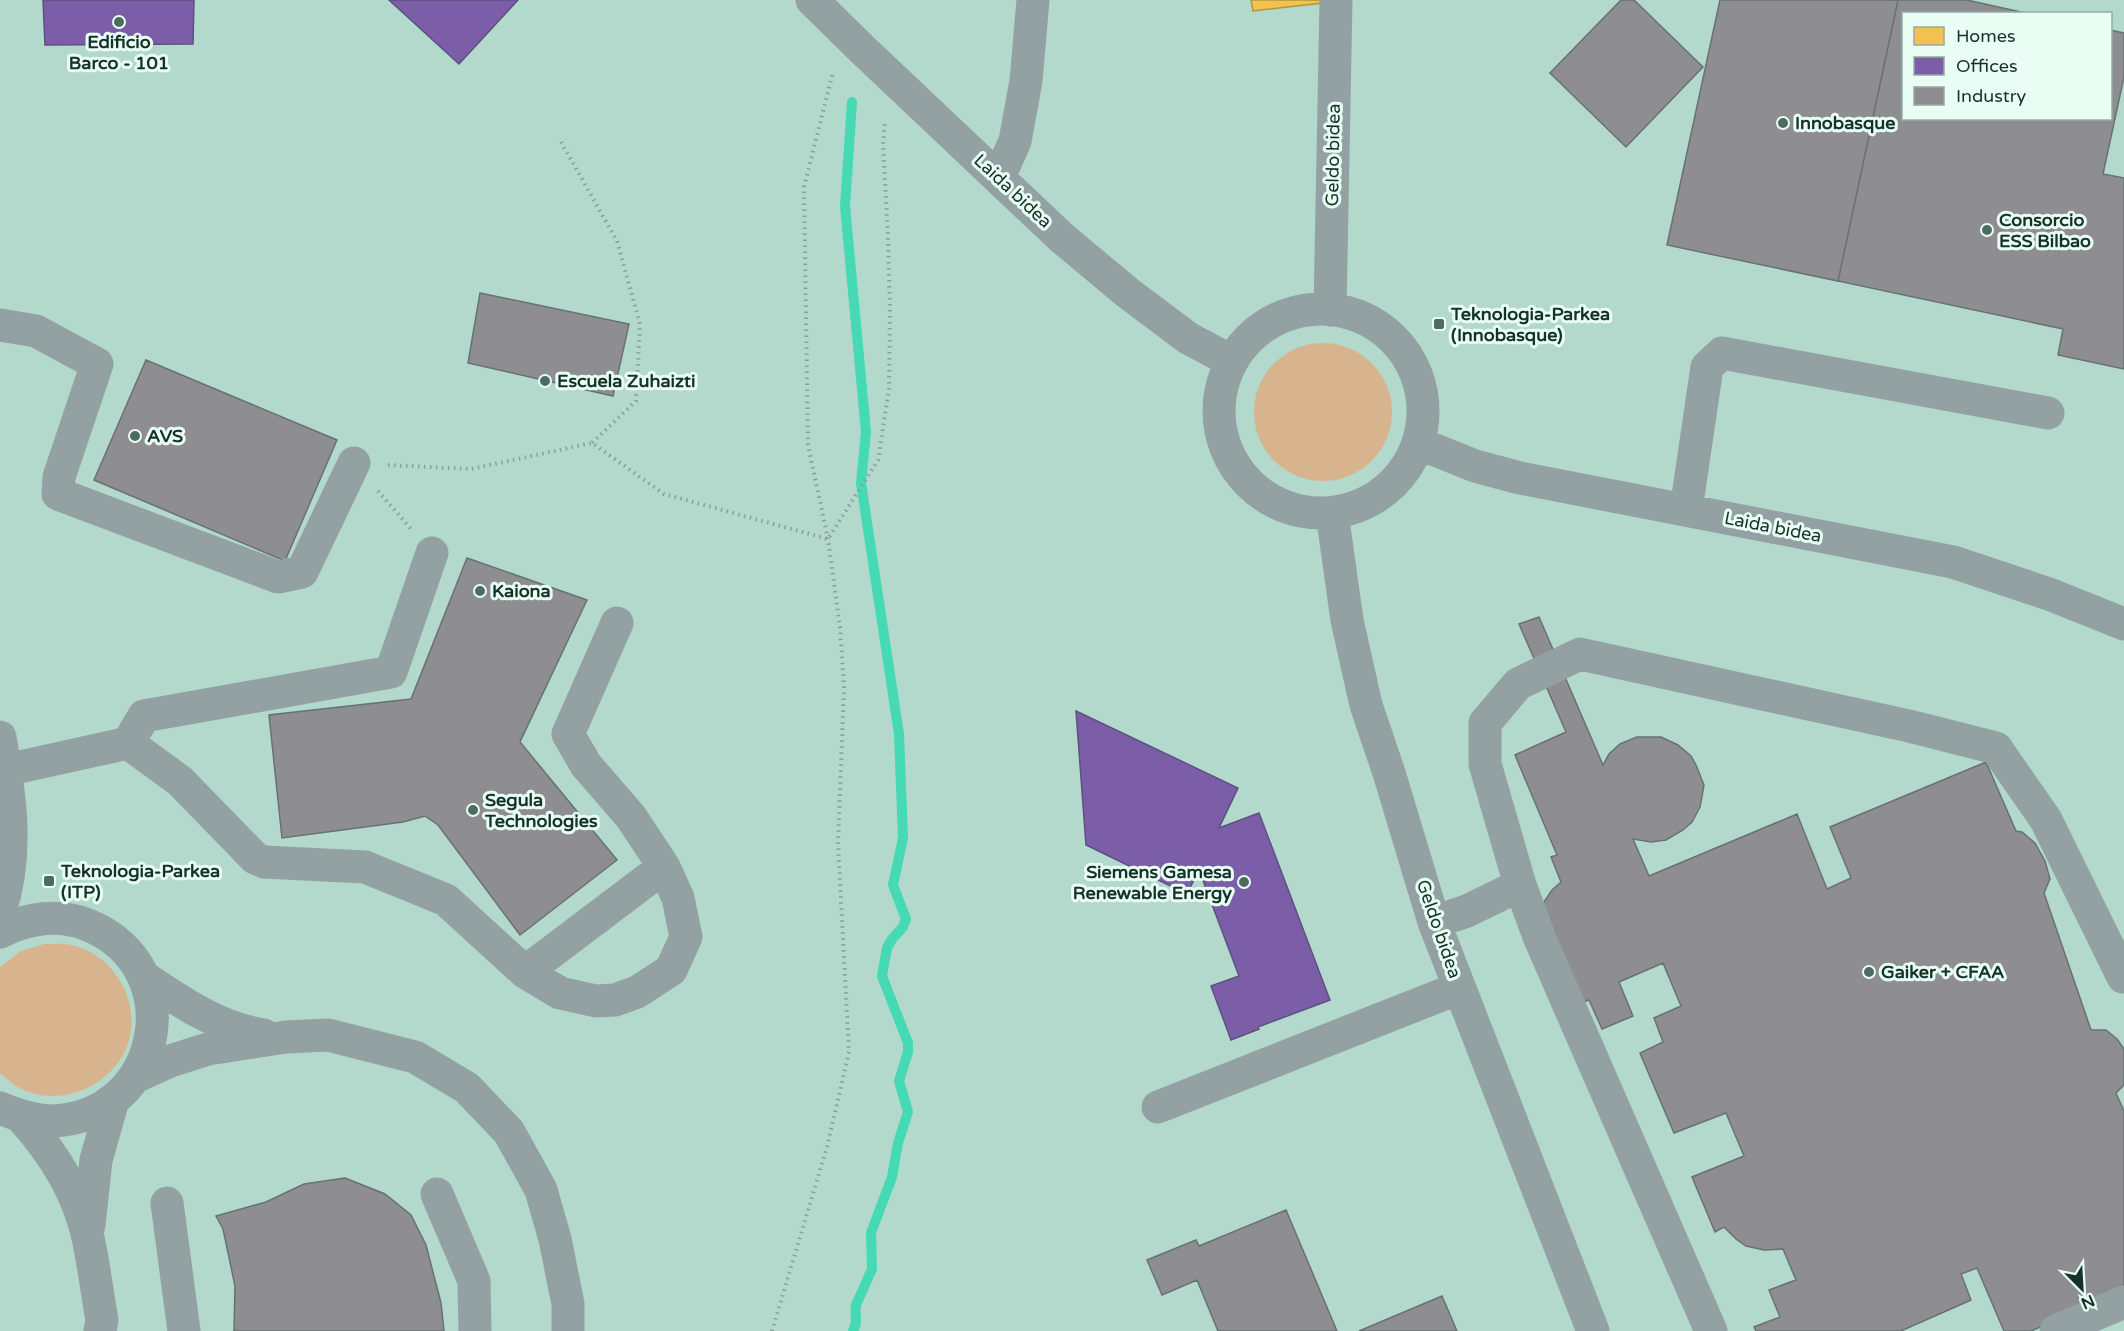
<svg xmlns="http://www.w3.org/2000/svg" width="2124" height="1331" font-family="'Varela Round',sans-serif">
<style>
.green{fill:#d8b48e}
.homes{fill:#f2c14e;stroke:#b09643;stroke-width:1.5}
.offices{fill:#7b5ea7;stroke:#5c5181;stroke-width:1.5}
.industry{fill:#8d8d92;stroke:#697272;stroke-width:1.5}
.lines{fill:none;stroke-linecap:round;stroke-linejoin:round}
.stream{stroke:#45d9b4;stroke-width:10}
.path{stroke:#8b9e9b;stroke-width:4;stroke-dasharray:1.5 4.5;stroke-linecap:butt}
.minor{stroke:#93a1a2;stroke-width:33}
.poi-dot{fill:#4c6c62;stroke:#e9fdf5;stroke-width:2}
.labels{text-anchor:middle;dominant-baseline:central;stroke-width:6;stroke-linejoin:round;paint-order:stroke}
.poi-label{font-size:18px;font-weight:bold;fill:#153229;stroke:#e9fdf5;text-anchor:start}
.street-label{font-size:18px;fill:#153229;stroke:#e9fdf5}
</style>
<rect width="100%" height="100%" fill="#b2d9cb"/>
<!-- green -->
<path class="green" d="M1254 412a69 69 0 1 1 138 0a69 69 0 1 1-138 0Z
M44 944C53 944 63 943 72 945 116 955 144 1006 126 1049 109 1088 57 1109 18 1087 12 1084 6 1078 0 1073V967L21 951Z"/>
<!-- homes -->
<path class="homes" d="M1251 0H1323V3L1253 11Z"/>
<!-- offices -->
<path class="offices" d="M43 0H194L193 44 45 45Z
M389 0H518L459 64Z
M1076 711 1238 788 1219 828 1259 813 1330 1000 1258 1027 1259 1029 1231 1040 1211 986 1239 976 1199 870 1187 894 1086 845Z"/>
<!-- industry -->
<path class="industry" d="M1621 0H1634L1703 67 1626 147 1550 73Z
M1720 0H1898L1838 281 1667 245Z
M1898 0H1967L2030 14H1904V118H2110V30L2124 33V77L2103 174 2124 178V369L2058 355 2063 329 1838 281Z
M480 293 629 324 613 396 468 363Z
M146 360 337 440 285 561 94 480Z
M467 558 587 600 520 742 617 860 520 935 438 825 425 816 403 822 282 838 269 715 411 699Z
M1539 617 1603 765 1609 754 1620 744 1637 737H1661L1678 745 1691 756 1696 765 1704 785 1700 807 1692 822 1683 830 1666 840 1651 842 1633 839 1649 876 1797 814 1827 889 1851 878 1830 827 1986 762 2016 831 2022 832 2035 843 2045 861 2050 879 2044 893 2091 1030H2106L2117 1039 2124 1049V1085L2116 1093 2124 1111V1292L2031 1331H2004L1977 1268 1961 1274 1971 1300 1901 1331H1756L1754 1327 1780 1317 1769 1290 1796 1280 1783 1249 1764 1250 1746 1246 1736 1239 1724 1227 1715 1232 1692 1177 1744 1156 1726 1113 1674 1133 1640 1053 1663 1042 1654 1018 1681 1006 1663 963 1619 982 1633 1016 1602 1029 1589 1000 1581 1003 1542 905 1552 890 1561 882 1551 857 1557 855 1515 755 1566 732 1519 624Z
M345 1178 385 1194 411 1215 426 1245 441 1303 444 1331H234L235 1286 223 1229 216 1216 266 1202 304 1184Z
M1286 1210 1337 1331H1218L1197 1280 1162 1295 1147 1260 1196 1240 1199 1246Z
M1442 1296 1457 1331H1359Z"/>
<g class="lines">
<!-- stream -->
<path class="stream" d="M852 102 845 206 866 432 861 483 899 734 903 838 893 885 906 919 903 927 892 939 887 948 882 976 908 1043V1052L899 1081 908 1112 898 1143 892 1177 871 1233 872 1269 856 1305C854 1316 859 1320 853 1331"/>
<!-- path -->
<path class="path" d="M561 142 617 241 640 324 636 401 592 443
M388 465 471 469 592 443 664 494 828 539 878 460 889 389 890 311 888 237 883 144 885 123
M378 491 411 529
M772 1331 827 1147 849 1052 838 844 844 687 840 627 828 539 808 445 804 187 833 72"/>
<!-- minor -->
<path class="minor" d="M812 0 863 50 1062 238 1128 293 1188 338 1231 361
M999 177 1015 141 1026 81 1033 0
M1219 411a102 102 0 1 1 204 0a102 102 0 1 1-204 0Z
M1330 310 1336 0
M0 325 36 331 97 364 59 477 58 494 278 577 302 572 354 463
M1418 443 1475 466 1520 478 1953 562 2049 594 2124 624
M1686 510 1707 367 1722 353 2048 413
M1332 513 1347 620 1366 705 1389 773 1434 922 1593 1331
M0 737C10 795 19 853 0 911
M128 743 180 781 255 858 264 862 365 867 446 900 525 972 560 993 596 1001 615 1000 637 992 671 970 686 937 678 898 664 867 631 817 586 765 568 734 617 623
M6 770 128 743 144 716 391 672 432 553
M1520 885 1485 764V723L1518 684 1580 654 1909 726 1996 748 2046 820 2123 977
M1434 922 1467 911 1520 885 1540 939 1711 1331
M0 932C27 918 59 913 88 925 192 968 162 1117 53 1121 34 1121 17 1115 0 1108
M525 972 664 867
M145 978C182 1003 219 1028 264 1035
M135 1077 170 1061 208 1049 286 1037 328 1035 415 1057 467 1088 509 1132 541 1190 555 1239 568 1304V1331
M1158 1107 1459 988
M21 1117C52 1151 78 1191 88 1238 94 1265 97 1293 102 1320L100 1331
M437 1194 474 1281 475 1331
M167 1203 184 1331
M89 1225 96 1160 113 1100
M2056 1331 2124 1302"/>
</g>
<!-- markers -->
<g class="poi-dot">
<circle cx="119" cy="22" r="6"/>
<circle cx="1783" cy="123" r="6"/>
<circle cx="1987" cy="230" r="6"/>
<rect x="1433" y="318" width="12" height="12" rx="3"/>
<circle cx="545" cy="381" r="6"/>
<circle cx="135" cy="436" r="6"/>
<circle cx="480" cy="591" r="6"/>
<circle cx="473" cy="810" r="6"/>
<rect x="43" y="875" width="12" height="12" rx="3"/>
<circle cx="1244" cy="882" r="6"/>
<circle cx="1869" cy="972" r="6"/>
</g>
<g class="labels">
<!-- poi labels -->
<g class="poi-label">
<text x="119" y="42" text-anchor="middle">Edificio<tspan x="119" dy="21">Barco - 101</tspan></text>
<text x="1795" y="123">Innobasque</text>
<text x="1999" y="220">Consorcio<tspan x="1999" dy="21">ESS Bilbao</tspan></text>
<text x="1451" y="314">Teknologia-Parkea<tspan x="1451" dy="21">(Innobasque)</tspan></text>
<text x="557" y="381">Escuela Zuhaizti</text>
<text x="147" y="436">AVS</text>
<text x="492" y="591">Kaiona</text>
<text x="485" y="800">Segula<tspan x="485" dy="21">Technologies</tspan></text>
<text x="61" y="871">Teknologia-Parkea<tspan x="61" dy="21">(ITP)</tspan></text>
<text x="1232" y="872" text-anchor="end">Siemens Gamesa<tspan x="1232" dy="21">Renewable Energy</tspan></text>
<text x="1881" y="972">Gaiker + CFAA</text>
</g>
<!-- street labels -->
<g class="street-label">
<text transform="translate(1333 155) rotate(-89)">Geldo bidea</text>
<text transform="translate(1013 191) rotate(43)">Laida bidea</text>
<text transform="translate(1773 527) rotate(11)">Laida bidea</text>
<text transform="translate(1439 929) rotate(71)">Geldo bidea</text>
</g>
</g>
<!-- legend -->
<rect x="1902" y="12" width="210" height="108" fill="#e9fdf5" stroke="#94aca3" stroke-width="1.5"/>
<rect x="1914" y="27" width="30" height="18" fill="#f2c14e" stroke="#94aca3" stroke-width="1.5"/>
<text x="1956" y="42" font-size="18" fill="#153229">Homes</text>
<rect x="1914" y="57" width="30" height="18" fill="#7b5ea7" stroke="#94aca3" stroke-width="1.5"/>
<text x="1956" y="72" font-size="18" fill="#153229">Offices</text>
<rect x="1914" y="87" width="30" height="18" fill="#8d8d92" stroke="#94aca3" stroke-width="1.5"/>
<text x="1956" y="102" font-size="18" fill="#153229">Industry</text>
<!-- north arrow -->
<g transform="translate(2082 1289) rotate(156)" stroke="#e9fdf5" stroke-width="4.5" paint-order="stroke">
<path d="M0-4.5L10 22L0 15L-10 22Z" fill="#153229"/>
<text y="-9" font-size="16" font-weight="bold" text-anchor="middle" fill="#153229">N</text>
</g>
</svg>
